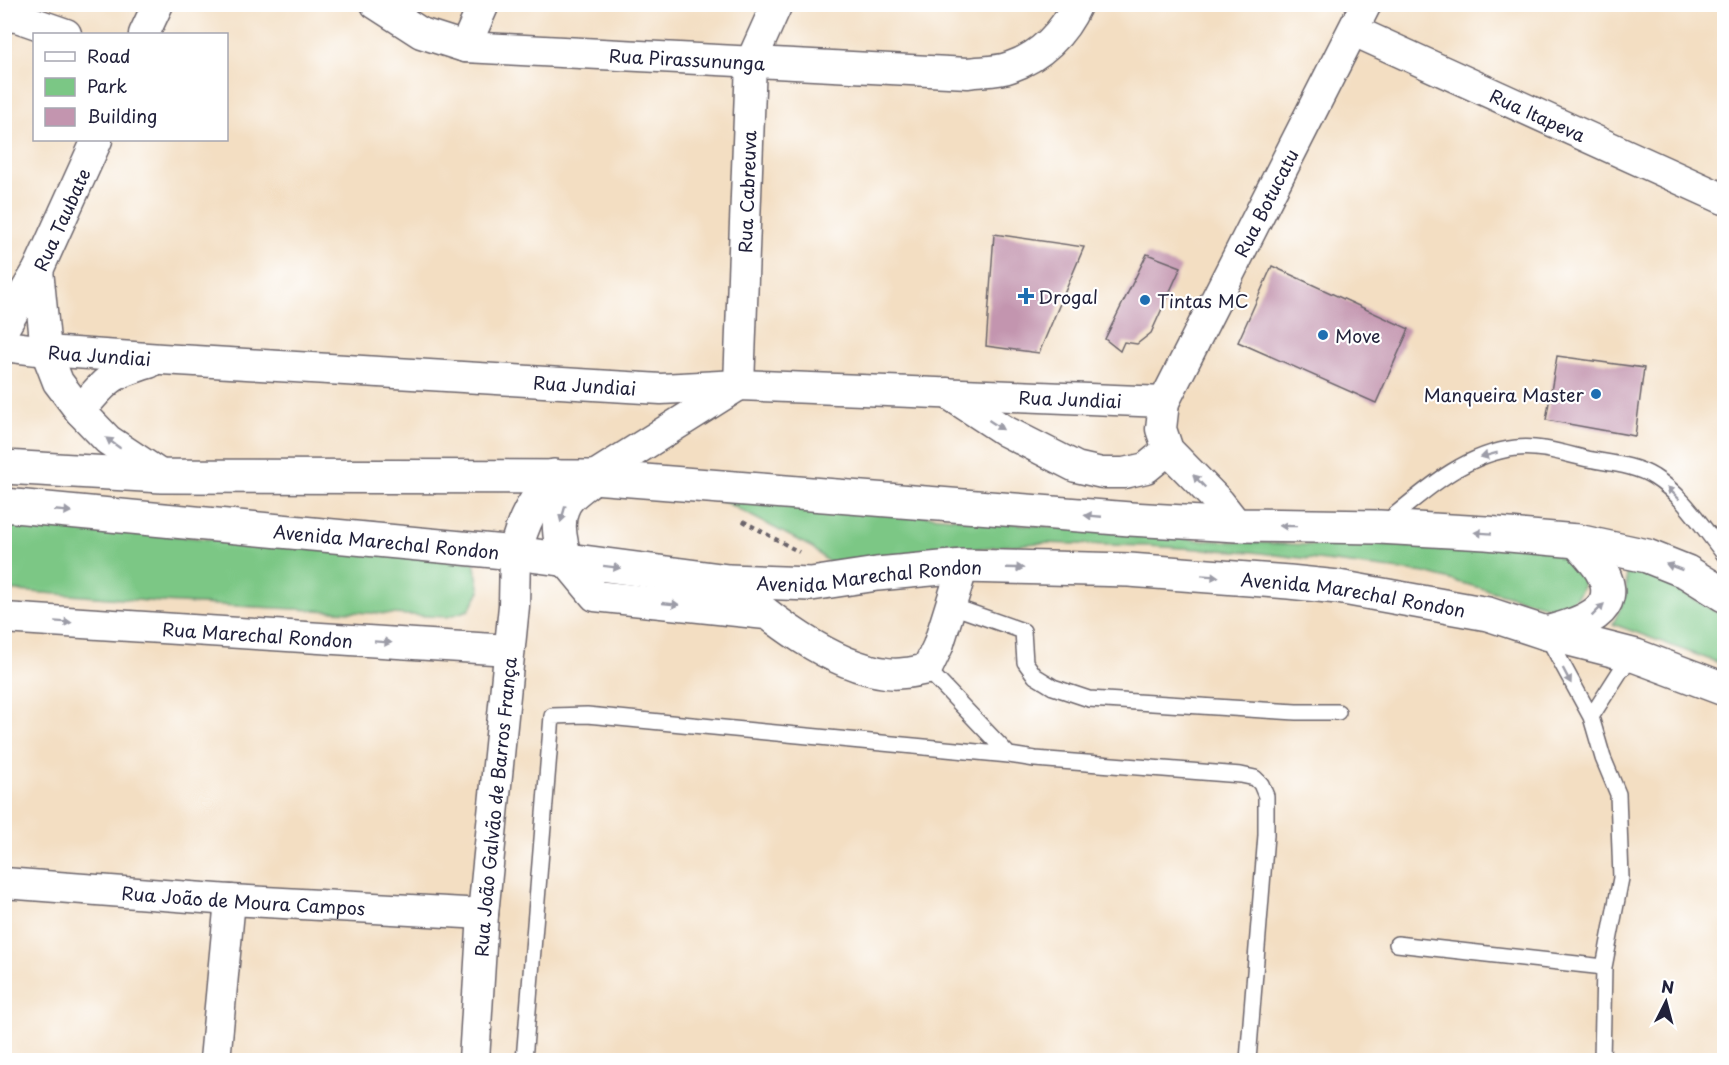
<svg xmlns="http://www.w3.org/2000/svg" width="1729" height="1065" font-family="'Playpen Sans',sans-serif">
<style>
.green{fill:#7bc785;stroke:#4e7460;stroke-width:1.5}
.building{fill:#c395af}
.lines{fill:none;stroke-linecap:round;stroke-linejoin:round}
.lane-casing{stroke:#6b646a;stroke-width:18}
.street-casing{stroke:#6b646a;stroke-width:33}
.secondary-casing{stroke:#6b646a;stroke-width:36}
.path{stroke:#6b646a;stroke-width:4;stroke-dasharray:4.5 4.5;stroke-linecap:butt}
.lane{stroke:#fff;stroke-width:15}
.street{stroke:#fff;stroke-width:30}
.secondary{stroke:#fff;stroke-width:33}
.oneway{fill:#9c9ca7}
.poi-dot{fill:#1f6fb2;stroke:#fff;stroke-width:2}
.labels{text-anchor:middle;dominant-baseline:central;stroke-width:4.5;stroke-linejoin:round;paint-order:stroke}
.street-label{font-size:18px;fill:#22223b;stroke:#fff}
.poi-label{font-size:18px;fill:#22223b;stroke:#fff;text-anchor:start}
</style>
<rect width="100%" height="100%" fill="#fff"/>
<filter id="ink" filterUnits="userSpaceOnUse"><feTurbulence type="fractalNoise" baseFrequency=".0167" numOctaves="2"/><feDisplacementMap in="SourceGraphic" scale="12" xChannelSelector="R" yChannelSelector="G"/><feConvolveMatrix kernelMatrix="1 2 1 2 8 2 1 2 1" color-interpolation-filters="sRGB"/></filter>
<filter id="wash" filterUnits="userSpaceOnUse"><feTurbulence type="fractalNoise" baseFrequency=".008" numOctaves="4" result="noise"/><feDisplacementMap in="SourceGraphic" scale="24" xChannelSelector="R" yChannelSelector="G"/><feGaussianBlur stdDeviation="1.35" result="paint"/><feColorMatrix in="noise" values="0 0 0 0 0 0 0 0 0 0 0 0 0 0 0 0 0 1.4 0 .05"/><feComposite in="paint" operator="in"/></filter>
<g filter="url(#wash)">
<rect width="100%" height="100%" fill="#f3dec2"/>
<!-- green -->
<path class="green" d="M715 497 1200 540 1310 545 1522 543 1580 559C1588 588 1584 592 1561 610L1425 573 1252 552 1147 546 1039 543 828 562 813 548Z
M4 521 474 562 480 591 469 610 447 617 161 602 5 590Z
M1627 562 1724 616V665L1613 624 1626 595Z"/>
<g id="blocks">
<!-- building -->
<path class="building" d="M994 234 1084 247 1039 353 986 346Z
M1147 254 1181 267 1151 333 1137 344 1124 342 1120 351 1105 339Z
M1272 266 1409 329 1376 403 1238 342Z
M1557 356 1644 368 1635 436 1546 420Z"/>
</g>
</g>
<g filter="url(#ink)">
<use href="#blocks" fill-opacity="0" stroke="#6b646a" stroke-width="1.5"/>
<g class="lines">
<!-- lane casing -->
<g class="lane-casing">
<path id="lane" d="M1384 524C1423 492 1463 454 1516 448 1539 445 1566 454 1588 459 1609 463 1636 465 1654 477 1683 495 1703 528 1724 554
M952 606 1023 631 1025 662 1035 676 1053 687 1089 699 1296 712H1338
M1547 636 1591 717 1603 758 1618 794 1621 878 1604 967 1602 1060
M927 669 1009 755 1035 759 1241 775 1255 778 1261 784 1266 796V835L1248 1060
M1591 717 1621 670 1635 657
M1397 944 1604 967
M524 1060 552 716 587 715 1009 755"/>
</g>
<!-- street casing -->
<g class="street-casing">
<g id="street">
<path id="s1" d="M376 4 421 33 465 47 968 73C981 71 997 72 1010 67 1040 57 1064 33 1077 4"/>
<path d="M4 16 17 17 66 34"/>
<path id="s2" d="M1354 31 1724 199"/>
<path d="M144 34 158 4"/>
<path d="M465 47 484 4"/>
<path d="M38 270 46 351 58 382 80 411 108 440 162 476"/>
<path id="s3" d="M4 328 38 270 97 140"/>
<path id="s4" d="M4 346 46 351 162 359 661 389 739 385 1164 402"/>
<path d="M947 393 1005 431 1076 467 1102 473H1124L1146 468 1168 450"/>
<path d="M80 411C107 379 109 375 149 363"/>
<path id="s5" d="M593 477 739 385 751 62 777 4"/>
<path id="s6" d="M1237 525 1219 502 1168 450 1161 429 1164 402 1366 4"/>
<path d="M566 561 595 596 766 614"/>
<path d="M728 581C769 617 830 666 886 673 900 675 913 672 927 669L938 646 963 566"/>
<path id="s7" d="M4 618 509 650"/>
<path id="s8" d="M4 883 230 900 483 914"/>
<path d="M215 1060 230 900"/>
<path id="s9" d="M474 1060 483 914 514 606 515 553"/>
</g>
</g>
<!-- secondary casing -->
<g class="secondary-casing">
<g id="secondary">
<path d="M4 467 162 476 593 477 1130 519 1237 525 1379 527 1486 533 1577 541 1647 556 1687 572 1724 595"/>
<path id="s10" d="M4 505 515 553 728 581 811 584 877 574 963 566 1129 570 1289 582 1338 587 1488 614 1546 633 1636 656 1724 689"/>
<path d="M515 553C523 519 533 504 554 476"/>
<path d="M566 561C560 541 553 514 570 496 577 489 586 483 593 477"/>
<path d="M1546 633C1576 625 1626 613 1601 570 1595 560 1585 550 1577 541"/>
</g>
</g>
<!-- path -->
<path class="path" d="M743 521 799 552"/>
<!-- lane -->
<use href="#lane" class="lane"/>
<!-- street -->
<use href="#street" class="street"/>
<!-- secondary -->
<use href="#secondary" class="secondary"/>
</g>
<!-- one-way arrows -->
<defs><path id="oneway-solid" d="M-6-.8H1V-3.2L6.5 0L1 3.2V.8H-6Z" transform="scale(1.5)"/></defs>
<g class="oneway">
<use href="#oneway-solid" transform="translate(996 425) rotate(33)"/>
<use href="#oneway-solid" transform="translate(113 443) rotate(-144)"/>
<use href="#oneway-solid" transform="translate(1489 455) rotate(165)"/>
<use href="#oneway-solid" transform="translate(1199 481) rotate(-134)"/>
<use href="#oneway-solid" transform="translate(1673 493) rotate(-135)"/>
<use href="#oneway-solid" transform="translate(63 511) rotate(5)"/>
<use href="#oneway-solid" transform="translate(563 514) rotate(106)"/>
<use href="#oneway-solid" transform="translate(1093 516) rotate(-175)"/>
<use href="#oneway-solid" transform="translate(1288 526) rotate(-179)"/>
<use href="#oneway-solid" transform="translate(1483 533) rotate(-176)"/>
<use href="#oneway-solid" transform="translate(612 567) rotate(7)"/>
<use href="#oneway-solid" transform="translate(1674 567) rotate(-159)"/>
<use href="#oneway-solid" transform="translate(1015 568) rotate(2)"/>
<use href="#oneway-solid" transform="translate(1210 576) rotate(4)"/>
<use href="#oneway-solid" transform="translate(671 604) rotate(6)"/>
<use href="#oneway-solid" transform="translate(1598 610) rotate(-45)"/>
<use href="#oneway-solid" transform="translate(63 622) rotate(4)"/>
<use href="#oneway-solid" transform="translate(383 642) rotate(4)"/>
<use href="#oneway-solid" transform="translate(1567 676) rotate(62)"/>
</g>
</g>
<!-- markers -->
<g class="poi-dot">
<path d="M1023 287h6v6h6v6h-6v6h-6v-6h-6v-6h6z"/>
<circle cx="1145" cy="300" r="6"/>
<circle cx="1323" cy="335" r="6"/>
<circle cx="1596" cy="394" r="6"/>
</g>
<g class="labels">
<!-- street labels -->
<g class="street-label">
<text stroke="none"><textPath href="#s1" startOffset="322">Rua Pirassununga</textPath></text>
<text stroke="none"><textPath href="#s2" startOffset="202">Rua Itapeva</textPath></text>
<text stroke="none"><textPath href="#s5" startOffset="366">Rua Cabreuva</textPath></text>
<text stroke="none"><textPath href="#s6" startOffset="375">Rua Botucatu</textPath></text>
<text stroke="none"><textPath href="#s3" startOffset="123">Rua Taubate</textPath></text>
<text stroke="none"><textPath href="#s4" startOffset="96">Rua Jundiai</textPath></text>
<text stroke="none"><textPath href="#s4" startOffset="582">Rua Jundiai</textPath></text>
<text stroke="none"><textPath href="#s4" startOffset="1068">Rua Jundiai</textPath></text>
<text stroke="none"><textPath href="#s10" startOffset="384">Avenida Marechal Rondon</textPath></text>
<text stroke="none"><textPath href="#s10" startOffset="870">Avenida Marechal Rondon</textPath></text>
<text stroke="none"><textPath href="#s10" startOffset="1356">Avenida Marechal Rondon</textPath></text>
<text stroke="none"><textPath href="#s7" startOffset="254">Rua Marechal Rondon</textPath></text>
<text stroke="none"><textPath href="#s9" startOffset="254">Rua João Galvão de Barros França</textPath></text>
<text stroke="none"><textPath href="#s8" startOffset="240">Rua João de Moura Campos</textPath></text>
</g>
<!-- poi labels -->
<g class="poi-label">
<text x="1038" y="296">Drogal</text>
<text x="1157" y="300">Tintas MC</text>
<text x="1335" y="335">Move</text>
<text x="1584" y="394" text-anchor="end">Manqueira Master</text>
</g>
</g>
<!-- margin -->
<rect width="1729" height="1065" fill="none" stroke="#fff" stroke-width="24"/>
<!-- legend -->
<rect x="33" y="33" width="195" height="108" fill="#ffffff" stroke="#a7a7b1" stroke-width="1.5"/>
<rect x="45" y="52" width="30" height="9" fill="#ffffff" stroke="#a7a7b1" stroke-width="1.5"/>
<text x="87" y="63" font-size="18" fill="#22223b">Road</text>
<rect x="45" y="78" width="30" height="18" fill="#7bc785" stroke="#a7a7b1" stroke-width="1.5"/>
<text x="87" y="93" font-size="18" fill="#22223b">Park</text>
<rect x="45" y="108" width="30" height="18" fill="#c395af" stroke="#a7a7b1" stroke-width="1.5"/>
<text x="87" y="123" font-size="18" fill="#22223b">Building</text>
<!-- north arrow -->
<g transform="translate(1666 1002) rotate(6)" stroke="#ffffff" stroke-width="4.5" paint-order="stroke">
<path d="M0-4.5L10 22L0 15L-10 22Z" fill="#22223b"/>
<text y="-9" font-size="16" font-weight="bold" text-anchor="middle" fill="#22223b">N</text>
</g>
</svg>
